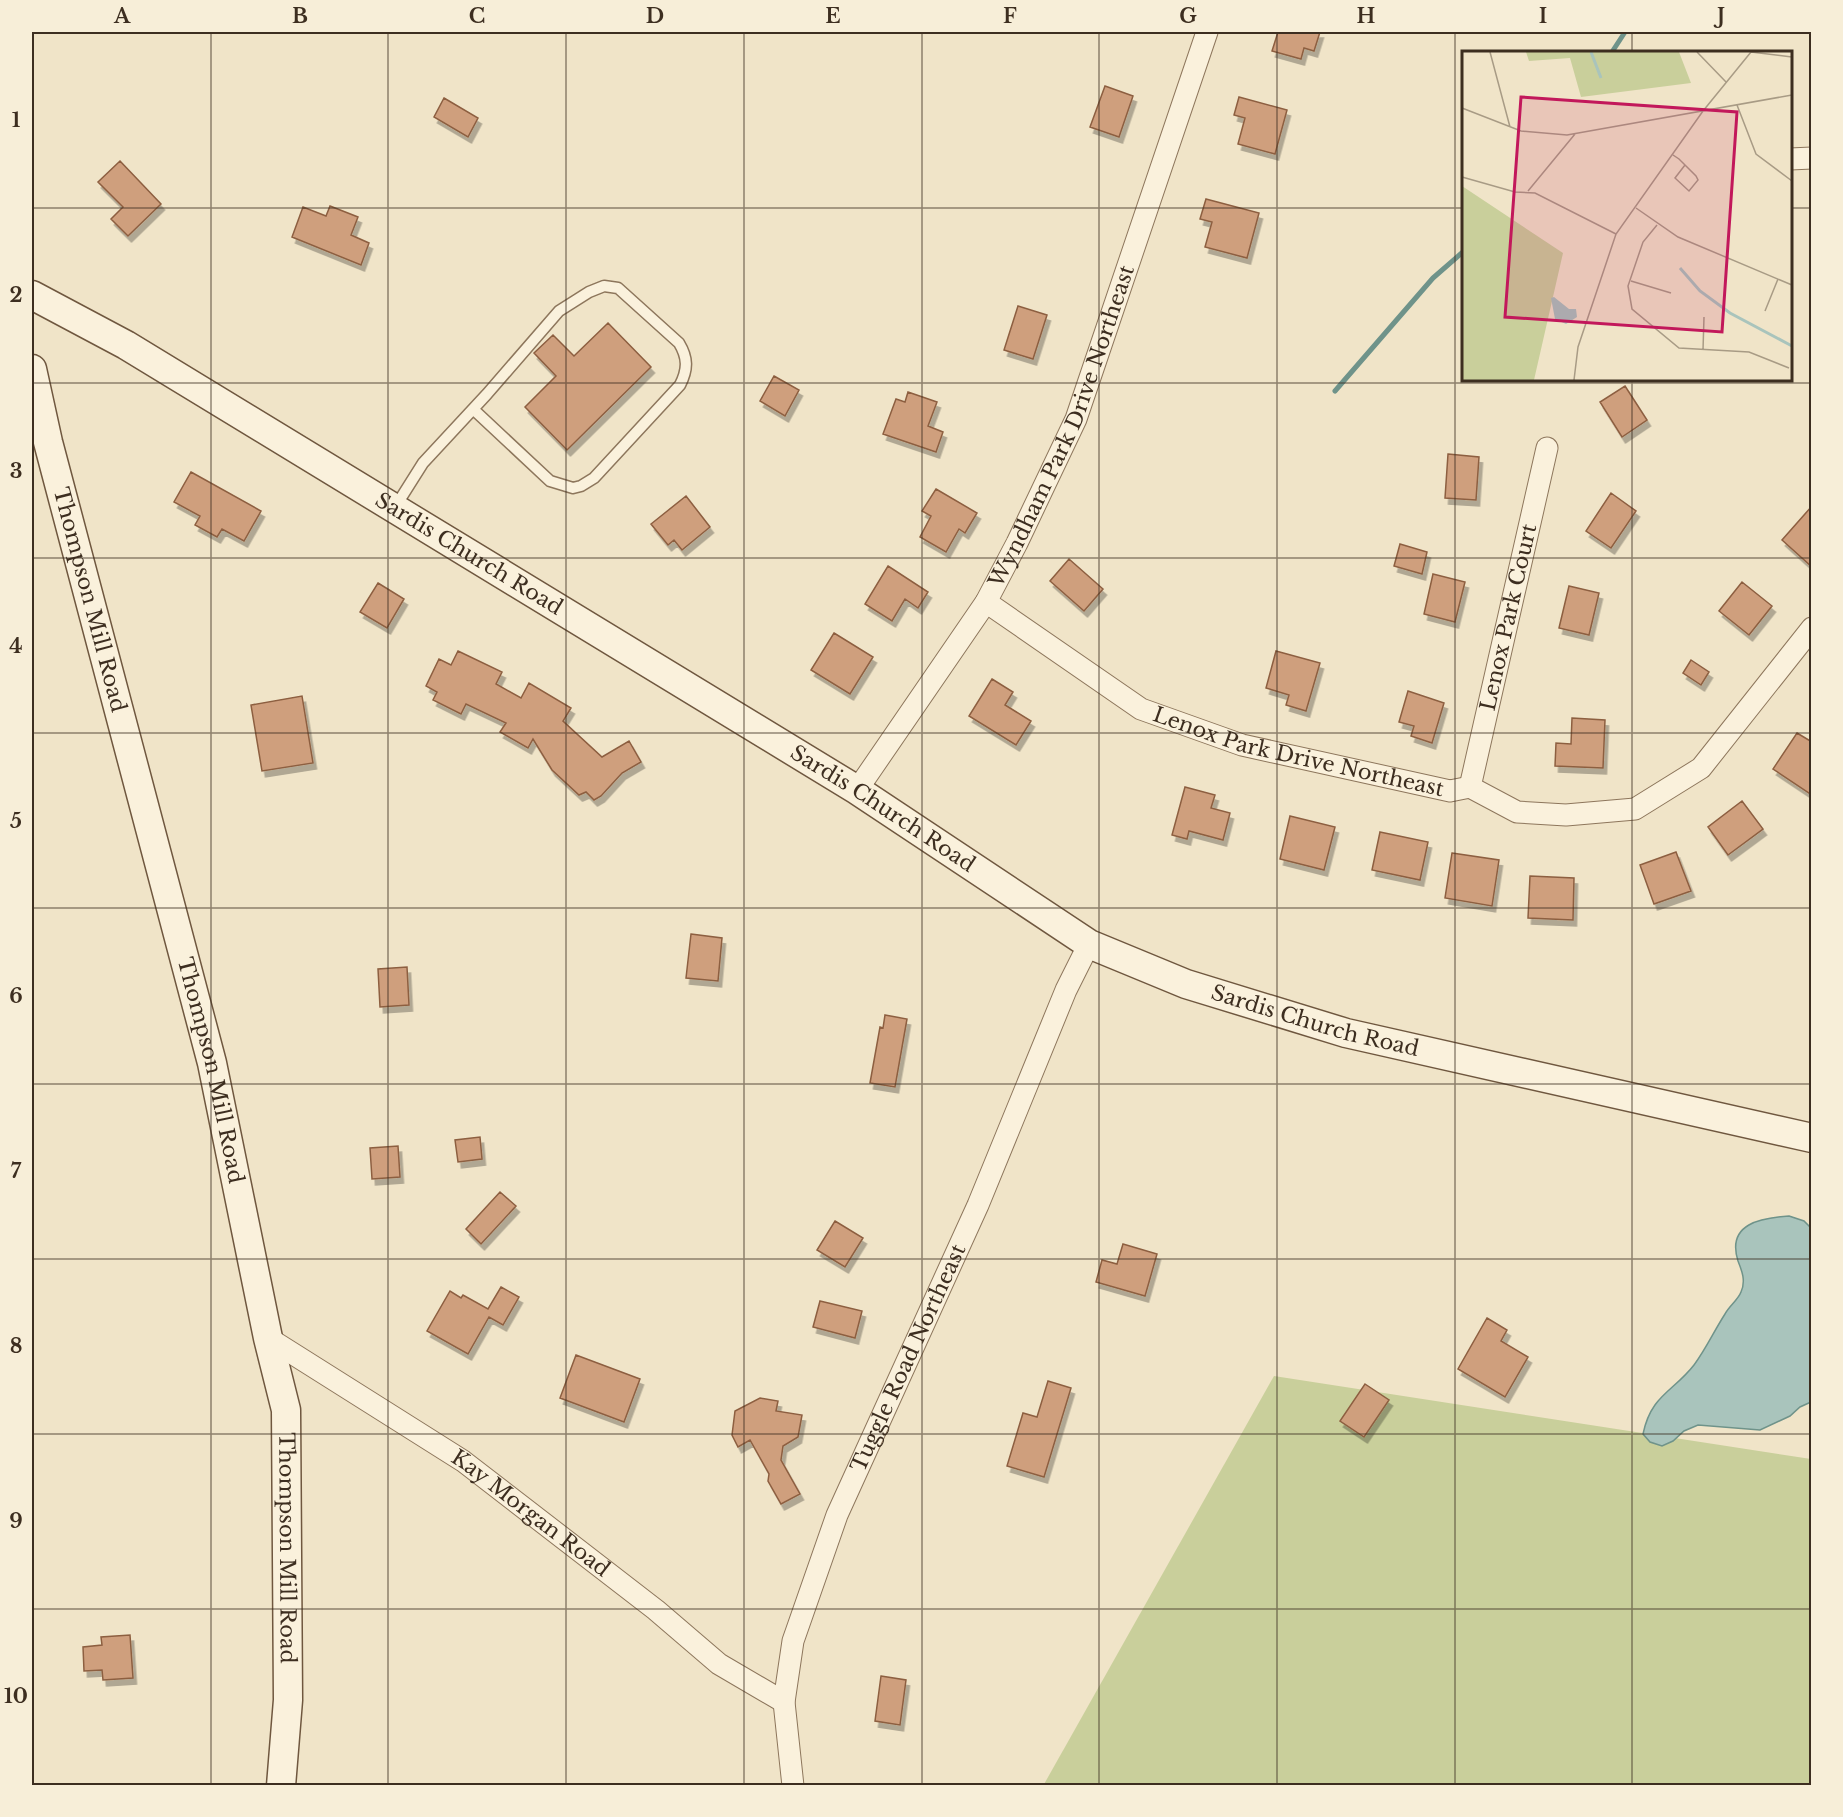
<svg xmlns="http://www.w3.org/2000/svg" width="1843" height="1817" font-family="'Libre Baskerville',serif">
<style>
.green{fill:#c9cf9b}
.water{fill:#a9c4bc;stroke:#6f938a;stroke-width:1.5}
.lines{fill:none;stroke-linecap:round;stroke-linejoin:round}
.stream{stroke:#6f938a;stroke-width:5}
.building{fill:#cf9f7d;stroke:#8d5f41;stroke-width:1.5;filter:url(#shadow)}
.lane-casing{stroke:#8d765c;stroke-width:13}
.street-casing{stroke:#8d765c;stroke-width:23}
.secondary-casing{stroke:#6f573f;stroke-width:31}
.lane{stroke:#faf1dc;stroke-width:10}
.street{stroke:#faf1dc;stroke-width:21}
.secondary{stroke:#faf1dc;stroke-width:28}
.grid{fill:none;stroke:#3d2e20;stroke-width:1.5;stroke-opacity:0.55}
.labels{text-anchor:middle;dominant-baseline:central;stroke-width:5;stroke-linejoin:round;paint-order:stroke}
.street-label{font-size:21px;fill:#3d2e20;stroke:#f7eed8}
.inset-river{fill:none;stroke:#a9c4bc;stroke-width:3}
.inset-road{fill:none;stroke:#a89b85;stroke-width:1.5}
.view{fill:#c2185b;fill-opacity:0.15;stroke:#c2185b;stroke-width:3}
.inset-edge{fill:none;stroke:#3d2e20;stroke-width:3}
.neatline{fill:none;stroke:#3d2e20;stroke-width:2}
.grid-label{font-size:20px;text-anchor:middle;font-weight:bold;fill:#3d2e20}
</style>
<defs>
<filter id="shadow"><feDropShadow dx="3.5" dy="6" stdDeviation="0" flood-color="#0004"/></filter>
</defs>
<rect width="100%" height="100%" fill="#f0e4c8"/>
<!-- green -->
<path class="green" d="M1274 1376 1811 1459V1785L1043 1786Z"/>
<!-- water -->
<path class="water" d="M1789 1216 1804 1221 1811 1228V1402L1800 1407 1790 1416 1760 1430 1698 1425 1684 1431 1673 1441 1662 1446 1650 1442 1643 1434C1651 1395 1673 1392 1694 1365 1706 1349 1714 1331 1725 1314 1729 1306 1738 1300 1741 1292 1746 1281 1742 1271 1738 1261 1726 1223 1762 1218 1789 1216Z"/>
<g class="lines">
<!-- stream -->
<path class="stream" d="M1612 52 1625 32
M1335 391 1433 278 1464 251"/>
</g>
<!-- building -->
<path class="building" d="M1278 32H1320L1314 51 1304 48 1301 59 1272 51Z
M1105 86 1133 96 1119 137 1090 127Z
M1239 97 1287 110 1275 154 1238 144 1245 118 1234 115Z
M444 98 478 118 468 137 434 117Z
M120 161 161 204 128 236 111 219 123 207 98 182Z
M1206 199 1259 213 1247 258 1205 247 1212 222 1200 219Z
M330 206 358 217 351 235 369 243 361 265 292 237 303 207 326 216Z
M1018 306 1047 315 1033 359 1004 350Z
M608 323 651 367 567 450 525 407 556 376 534 353 553 335 574 356Z
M774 376 799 390 785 416 760 401Z
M1625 386 1647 420 1622 437 1600 402Z
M908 392 937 402 928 426 943 432 936 452 883 434 896 399 905 402Z
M1448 454 1479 457 1476 500 1445 498Z
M191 472 261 511 244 541 222 529 217 537 195 525 200 516 174 502Z
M936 489 977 513 965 533 959 529 946 552 920 537 931 516 922 511Z
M1611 493 1636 511 1611 548 1586 531Z
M686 496 710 527 682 550 674 540 668 545 651 524Z
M1812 506V567L1782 540Z
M1400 544 1427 552 1422 574 1394 566Z
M1069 559 1103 589 1084 611 1050 581Z
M888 566 928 592 918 608 905 599 892 621 865 604Z
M1433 574 1465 582 1455 622 1424 614Z
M1742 582 1772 606 1749 635 1719 611Z
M378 583 404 599 387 628 360 612Z
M1569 586 1599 593 1589 635 1559 628Z
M834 633 873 657 850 694 811 670Z
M458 651 502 672 496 684 521 698 529 683 571 708 563 721 602 757 629 741 641 762 622 773 601 796 594 800 586 792 579 795 552 770 533 739 528 748 500 732 506 723 466 704 461 714 433 700 437 692 426 686 439 659 451 665Z
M1276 651 1320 663 1306 711 1286 705 1289 695 1266 688Z
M1691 660 1709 672 1701 685 1683 673Z
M992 679 1013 692 1005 705 1031 721 1016 745 969 716Z
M1408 691 1444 703 1432 743 1411 736 1414 726 1399 722Z
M302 696 313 763 262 771 251 705Z
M1572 718 1605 720 1603 768 1555 766 1556 743 1571 744Z
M1797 733 1812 742V795L1773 769Z
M1185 787 1215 795 1211 808 1230 813 1223 840 1189 831 1187 839 1172 835Z
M1742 801 1763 829 1728 855 1708 827Z
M1290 816 1335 827 1324 870 1280 859Z
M1380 832 1428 842 1420 880 1372 870Z
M1676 852 1691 891 1654 904 1640 865Z
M1452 853 1499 860 1492 906 1445 898Z
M1530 876 1574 878 1573 920 1528 918Z
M691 934 722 938 718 981 686 978Z
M407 967 409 1005 380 1007 378 969Z
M885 1015 907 1019 895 1087 870 1083 880 1027 883 1028Z
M480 1137 482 1159 458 1162 455 1140Z
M398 1146 400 1177 372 1179 370 1148Z
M500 1192 516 1206 481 1244 466 1229Z
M835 1221 863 1238 845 1267 817 1250Z
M1123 1244 1157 1254 1145 1296 1096 1282 1102 1260 1117 1264Z
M501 1287 519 1297 503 1325 489 1317 468 1354 427 1331 450 1291 461 1298 463 1295 488 1309Z
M820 1301 862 1311 855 1338 813 1327Z
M1487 1318 1507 1330 1501 1341 1528 1357 1505 1397 1458 1369Z
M576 1355 640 1379 624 1422 560 1398Z
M1048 1381 1071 1388 1044 1477 1007 1466 1023 1413 1037 1417Z
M1365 1384 1389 1400 1364 1437 1340 1421Z
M760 1398 778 1401 776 1411 802 1415 798 1437 783 1446 781 1460 800 1494 781 1504 768 1481 769 1474 750 1440 738 1447 732 1435 735 1411Z
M130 1635 133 1678 103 1680 102 1670 84 1671 83 1647 102 1645 101 1637Z
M881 1676 906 1680 900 1725 875 1721Z"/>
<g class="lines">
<!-- lane casing -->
<g class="lane-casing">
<path id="lane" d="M394 509 423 463 487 394 559 311 589 292 604 286 618 288 679 343C688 358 688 369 680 385L594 478 581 486 573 488 550 481 473 409"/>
</g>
<!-- street casing -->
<g class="street-casing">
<g id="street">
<path d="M1790 159 1812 158"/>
<path id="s1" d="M986 602 1141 709 1242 745 1450 791 1470 787 1517 812 1566 815 1635 809 1701 768 1812 628"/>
<path id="s2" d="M1470 787 1547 448"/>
<path id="s3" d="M857 790 986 602 1017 543 1076 419 1207 32"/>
<path id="s4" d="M268 1338 463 1461 656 1610 719 1664 784 1702"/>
<path id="s5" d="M793 1786 784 1702 793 1641 837 1515 978 1205 1066 990 1089 944"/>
</g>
</g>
<!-- secondary casing -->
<g class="secondary-casing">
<g id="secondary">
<path id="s6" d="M32 295 126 345 857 790 1089 944 1186 984 1346 1033 1812 1138"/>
<path id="s7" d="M32 369 48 442 212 1063 268 1338 286 1410 288 1700 281 1786"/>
</g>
</g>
<!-- lane -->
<use href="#lane" class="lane"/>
<!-- street -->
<use href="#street" class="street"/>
<!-- secondary -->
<use href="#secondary" class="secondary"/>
</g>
<!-- grid -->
<path class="grid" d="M211 32V1786M388 32V1786M566 32V1786M744 32V1786M922 32V1786M1099 32V1786M1277 32V1786M1455 32V1786M1632 32V52M32 208H1464M1790 208H1812M1632 380V1786M32 383H1812M32 558H1812M32 733H1812M32 908H1812M32 1084H1812M32 1259H1812M32 1434H1812M32 1609H1812"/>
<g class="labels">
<!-- street labels -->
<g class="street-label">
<text stroke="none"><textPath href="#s3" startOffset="420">Wyndham Park Drive Northeast</textPath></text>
<text stroke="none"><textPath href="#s6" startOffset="508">Sardis Church Road</textPath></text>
<text stroke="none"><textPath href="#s7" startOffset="238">Thompson Mill Road</textPath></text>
<text stroke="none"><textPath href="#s2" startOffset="174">Lenox Park Court</textPath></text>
<text stroke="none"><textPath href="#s1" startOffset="352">Lenox Park Drive Northeast</textPath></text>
<text stroke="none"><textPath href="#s6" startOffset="994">Sardis Church Road</textPath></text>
<text stroke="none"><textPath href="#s6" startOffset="1480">Sardis Church Road</textPath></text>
<text stroke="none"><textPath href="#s7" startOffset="724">Thompson Mill Road</textPath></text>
<text stroke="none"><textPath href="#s5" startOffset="452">Tuggle Road Northeast</textPath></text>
<text stroke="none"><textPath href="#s4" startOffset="316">Kay Morgan Road</textPath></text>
<text stroke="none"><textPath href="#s7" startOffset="1210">Thompson Mill Road</textPath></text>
</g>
</g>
<!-- overview -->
<g transform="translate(1462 51)">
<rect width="330" height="330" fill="#f0e4c8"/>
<path d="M64 1H217L229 32 119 46 108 7 67 10ZM0 135 101 202 72 329H0Z" fill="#c9cf9b"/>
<path d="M92 246 107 258H114L115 266 104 273 93 268 89 247Z" fill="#a9c4bc"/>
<path class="inset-river" d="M129 1 139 27M218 217 238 240 268 262 330 295"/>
<path class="inset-road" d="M28 1 48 76M235 1 264 31M289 1 330 6M275 54 294 103 330 130M0 57 59 80 105 84 330 44M211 104 217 108 234 125 236 129 227 140 213 127 223 114M0 126 53 141 73 142 154 183M66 140 113 83M174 157 216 186 330 234M195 174 181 191 166 235 170 258 217 297 287 301 327 317M169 230 209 242M303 260 316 228M241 299 242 266M112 329 116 296 154 183 241 60 289 1"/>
<path class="view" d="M59 46 275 61 260 281 43 266Z"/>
<rect width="330" height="330" class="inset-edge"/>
</g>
<!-- border -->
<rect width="1843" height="1817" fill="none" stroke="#f7eed8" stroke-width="66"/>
<rect x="33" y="33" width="1777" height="1751" class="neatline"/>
<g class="grid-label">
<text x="122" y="23">A</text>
<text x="300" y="23">B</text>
<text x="477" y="23">C</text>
<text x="655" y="23">D</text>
<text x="833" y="23">E</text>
<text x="1010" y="23">F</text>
<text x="1188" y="23">G</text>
<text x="1366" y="23">H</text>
<text x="1543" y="23">I</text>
<text x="1721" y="23">J</text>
<text x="16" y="127">1</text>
<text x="16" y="302">2</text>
<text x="16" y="478">3</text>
<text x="16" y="653">4</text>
<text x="16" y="828">5</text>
<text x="16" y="1003">6</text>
<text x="16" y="1178">7</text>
<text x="16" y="1353">8</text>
<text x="16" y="1528">9</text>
<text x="16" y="1703">10</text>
</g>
</svg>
